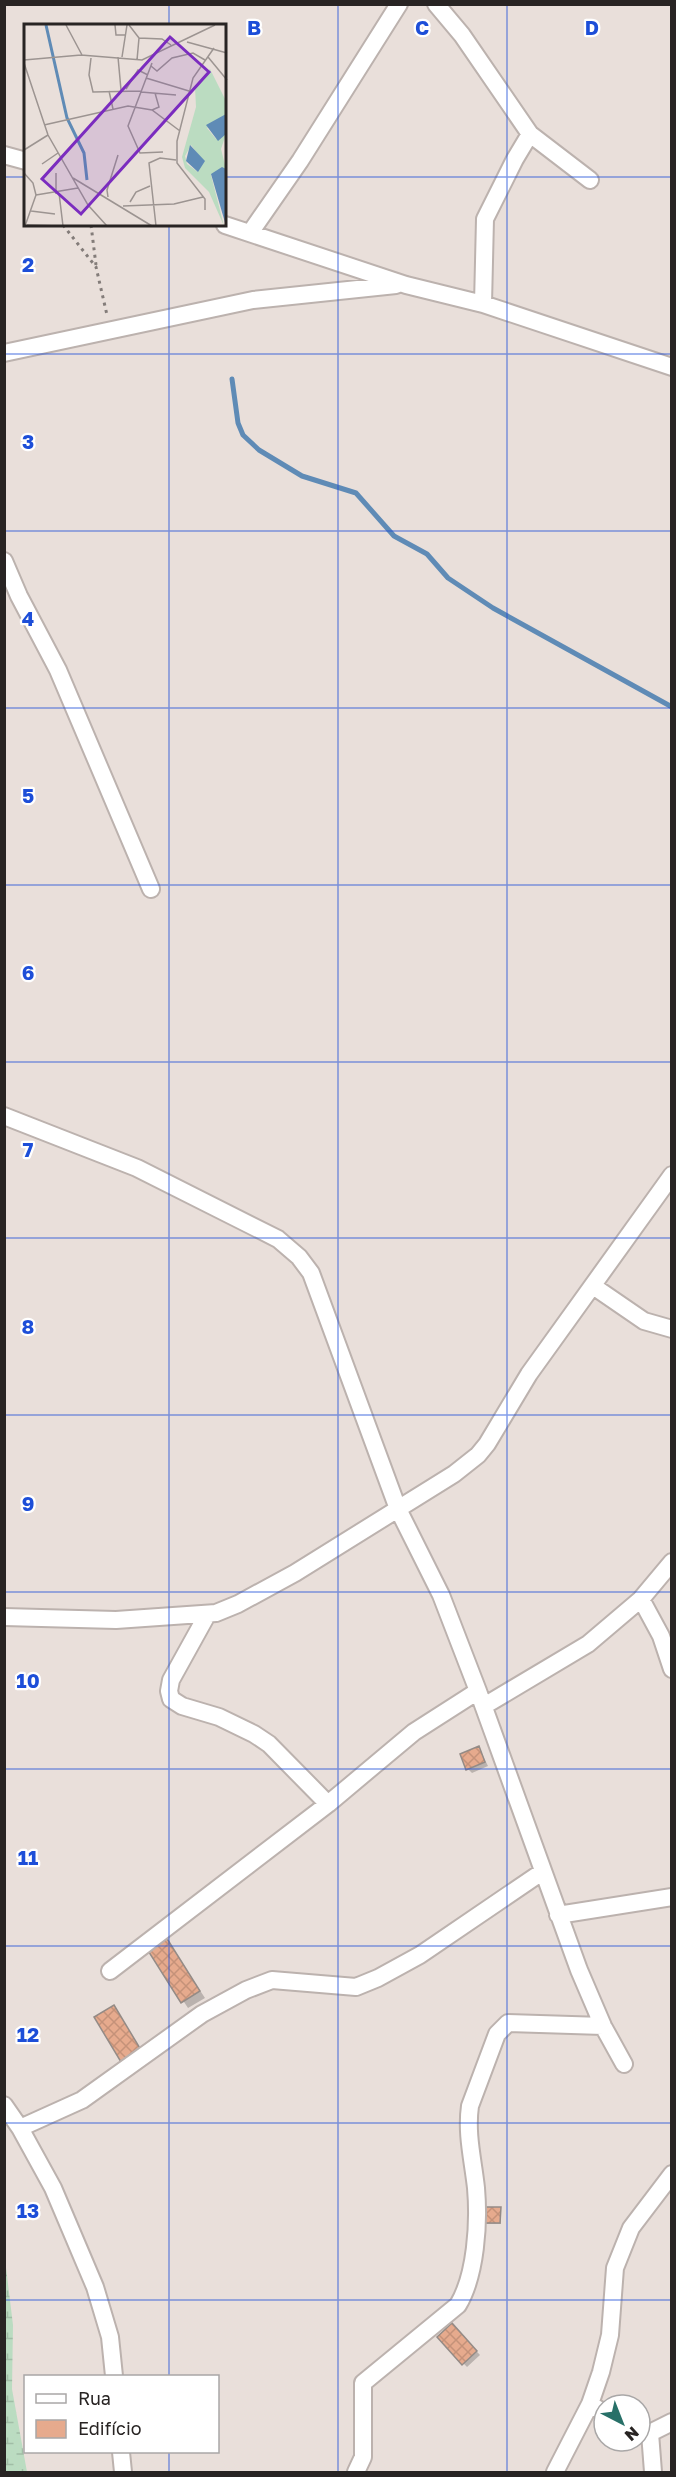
<svg xmlns="http://www.w3.org/2000/svg" width="676" height="2477" font-family="'Golos Text',sans-serif">
<style>
.wetland{fill:url(#wetland-marsh)}
.shadow{fill:#0003}
.lines{fill:none;stroke-linecap:round;stroke-linejoin:round}
.stream{stroke:#5f8bb6;stroke-width:5}
.building{fill:url(#building-cross-hatch);stroke:#948b86;stroke-width:1.5}
.street-casing{stroke:#bcb2ae;stroke-width:20}
.path{stroke:#837c79;stroke-width:3;stroke-dasharray:3 4.5;stroke-linecap:butt}
.street{stroke:#fff;stroke-width:16}
.grid{fill:none;stroke:#1d4ed8;stroke-width:1.5;stroke-opacity:0.55}
.inset-river{fill:none;stroke:#5f8bb6;stroke-width:3}
.inset-road{fill:none;stroke:#9c9491;stroke-width:1.5}
.view{fill:#7b2cbf;fill-opacity:0.15;stroke:#7b2cbf;stroke-width:3}
.inset-edge{fill:none;stroke:#282423;stroke-width:3}
.grid-label{font-size:20px;text-anchor:middle;font-weight:bold;fill:#1d4ed8;stroke:#fff;stroke-width:4.5;stroke-linejoin:round;paint-order:stroke}
</style>
<defs>
<pattern id="wetland-marsh" width="20" height="14" patternUnits="userSpaceOnUse" patternTransform="scale(1.5)"><rect width="20" height="14" fill="#bbdcc1"/><path d="M1 5h8M5 5V1M11 12h8M15 12V8" fill="none" stroke="#a1bda6"/></pattern>
<pattern id="building-cross-hatch" width="8" height="8" patternUnits="userSpaceOnUse" patternTransform="scale(1.5)"><rect width="8" height="8" fill="#e6aa8d"/><path d="M0 0l8 8M0 8l8-8" fill="none" stroke="#c59279"/></pattern>
</defs>
<rect width="100%" height="100%" fill="#e9dfda"/>
<!-- wetland -->
<path class="wetland" d="M4 2251 13 2325 12 2389 27 2472H5Z"/>
<!-- shadow -->
<path class="shadow" d="M479 1748 488 1766 472 1773 468 1769Z
M166 1939 205 1998 188 2008 149 1949Z
M500 2208 501 2224H486L485 2222Z
M452 2325 480 2355 467 2367 439 2338Z"/>
<g class="lines">
<!-- stream -->
<path class="stream" d="M232 379 238 423 243 435 259 450 302 476 356 493 394 536 427 554 448 578 493 608 672 707"/>
</g>
<!-- building -->
<path class="building" d="M479 1746 485 1762 466 1770 460 1754Z
M166 1937 200 1991 181 2003 147 1949Z
M114 2005 141 2050 121 2062 94 2017Z
M484 2207H501L500 2223H483Z
M452 2323 477 2351 462 2365 437 2337Z"/>
<g class="lines">
<!-- street casing -->
<g class="street-casing">
<path id="street" d="M436 4 462 35 530 134 590 180
M4 155 26 161
M225 225 406 285 483 304 672 367
M250 233 300 161 399 4
M483 304 485 219 515 159 530 134
M4 353 253 300 396 285
M4 561 19 596 58 670 151 889
M4 1116 137 1168 278 1239 299 1257 311 1273 398 1509 441 1595 478 1691 579 1970 603 2026 624 2064
M593 1286 644 1321 672 1329
M641 1599 661 1636 672 1669
M207 1615 171 1680 169 1691 171 1699 182 1706 219 1717 254 1734 269 1744 328 1804
M4 1617 116 1620 216 1613 238 1604 295 1573 454 1474 478 1455 487 1444 529 1374 672 1175
M484 1706 588 1644 641 1599 672 1562
M558 1915 672 1897
M110 1971 328 1804 414 1732 478 1691
M4 2105 20 2128 53 2188 95 2287 110 2337 114 2376
M20 2128 82 2100 202 2014 246 1990 272 1980 356 1987 378 1978 420 1955 542 1872
M590 2404 604 2413
M650 2433 653 2472
M640 2434 650 2433 672 2422
M121 2452 123 2472
M356 2472 363 2457V2383L458 2305C476 2275 479 2223 476 2188 473 2160 466 2134 470 2106L497 2034 508 2023 603 2026
M555 2472 590 2404 601 2372 610 2335 615 2268 631 2228 672 2174"/>
</g>
<!-- path -->
<path class="path" d="M63 225 96 267 107 315
M91 225 96 265"/>
<!-- street -->
<use href="#street" class="street"/>
</g>
<!-- grid -->
<path class="grid" d="M169 4V26M338 4V2472M507 4V2472M4 177H26M225 177H672M169 225V2376M4 354H672M4 531H672M4 708H672M4 885H672M4 1062H672M4 1238H672M4 1415H672M4 1592H672M4 1769H672M4 1946H672M4 2123H672M4 2300H672M169 2452V2472"/>
<!-- overview -->
<g transform="translate(24 24)">
<rect width="202" height="202" fill="#e9dfda"/>
<path d="M186 45 202 77V90L183 104 192 115 202 110 197 125 202 145 187 151 200 202 185 168 161 144 158 133 172 83 171 63ZM167 121 176 133 174 148 163 140 161 132Z" fill="#bbdcc1" fill-rule="evenodd"/>
<path d="M202 90V110L194 117 182 101ZM166 121 181 137 174 148 162 137ZM198 143 202 145V202L187 150Z" fill="#5f8bb6"/>
<path class="inset-river" d="M22 1 43 94 60 129 63 156"/>
<path class="inset-road" d="M42 1 58 31M91 1 92 11H102M105 1 115 14 138 15 147 21M163 18 203 29M94 33 97 66M98 33 103 1M184 33 203 56M67 34 65 51 69 68 117 67M0 36 57 31 118 36 191 1M113 36 115 14M0 39 24 111 64 181 83 202M128 39 104 102 116 129 139 128M127 42 133 47 148 34 169 29 181 36M122 54 165 67M102 65 114 46 124 51M85 67 89 85M117 68 152 71M128 86 135 83 131 69M20 101 104 82 128 86 156 107M0 126 24 111M18 140 34 129M0 149 9 159 12 171 1 202M49 154 128 202M35 169 39 202M32 170V149M12 171 54 164M84 173 83 166 94 131M106 178 112 168 126 162M99 182 150 180 179 173M181 186V175L153 139V117L169 54 190 24M7 187 31 190M3 201 36 202M132 202 125 139 136 134 152 136"/>
<path class="view" d="M146 13 185 48 57 190 18 155Z"/>
<rect width="202" height="202" class="inset-edge"/>
</g>
<g class="grid-label">
<text x="254" y="35">B</text>
<text x="422" y="35">C</text>
<text x="592" y="35">D</text>
<text x="28" y="272">2</text>
<text x="28" y="449">3</text>
<text x="28" y="626">4</text>
<text x="28" y="803">5</text>
<text x="28" y="980">6</text>
<text x="28" y="1157">7</text>
<text x="28" y="1334">8</text>
<text x="28" y="1511">9</text>
<text x="28" y="1688">10</text>
<text x="28" y="1865">11</text>
<text x="28" y="2042">12</text>
<text x="28" y="2218">13</text>
</g>
<!-- border -->
<rect width="676" height="2477" fill="none" stroke="#282423" stroke-width="12"/>
<!-- legend -->
<rect x="24" y="2375" width="195" height="78" fill="#ffffff" stroke="#a9a7a7" stroke-width="1.5"/>
<rect x="36" y="2394" width="30" height="9" fill="#ffffff" stroke="#a9a7a7" stroke-width="1.5"/>
<text x="78" y="2405" font-size="18" fill="#282423">Rua</text>
<rect x="36" y="2420" width="30" height="18" fill="#e6aa8d" stroke="#a9a7a7" stroke-width="1.5"/>
<text x="78" y="2435" font-size="18" fill="#282423">Edifício</text>
<!-- north arrow -->
<g transform="translate(622 2423) rotate(138)"><circle r="28" fill="#ffffff" stroke="#a9a7a7" stroke-width="1.5"/>
<path d="M0-4.5L10 22L0 15L-10 22Z" fill="#287068"/>
<text y="-9" font-size="16" font-weight="bold" text-anchor="middle" fill="#282423">N</text>
</g>
</svg>
